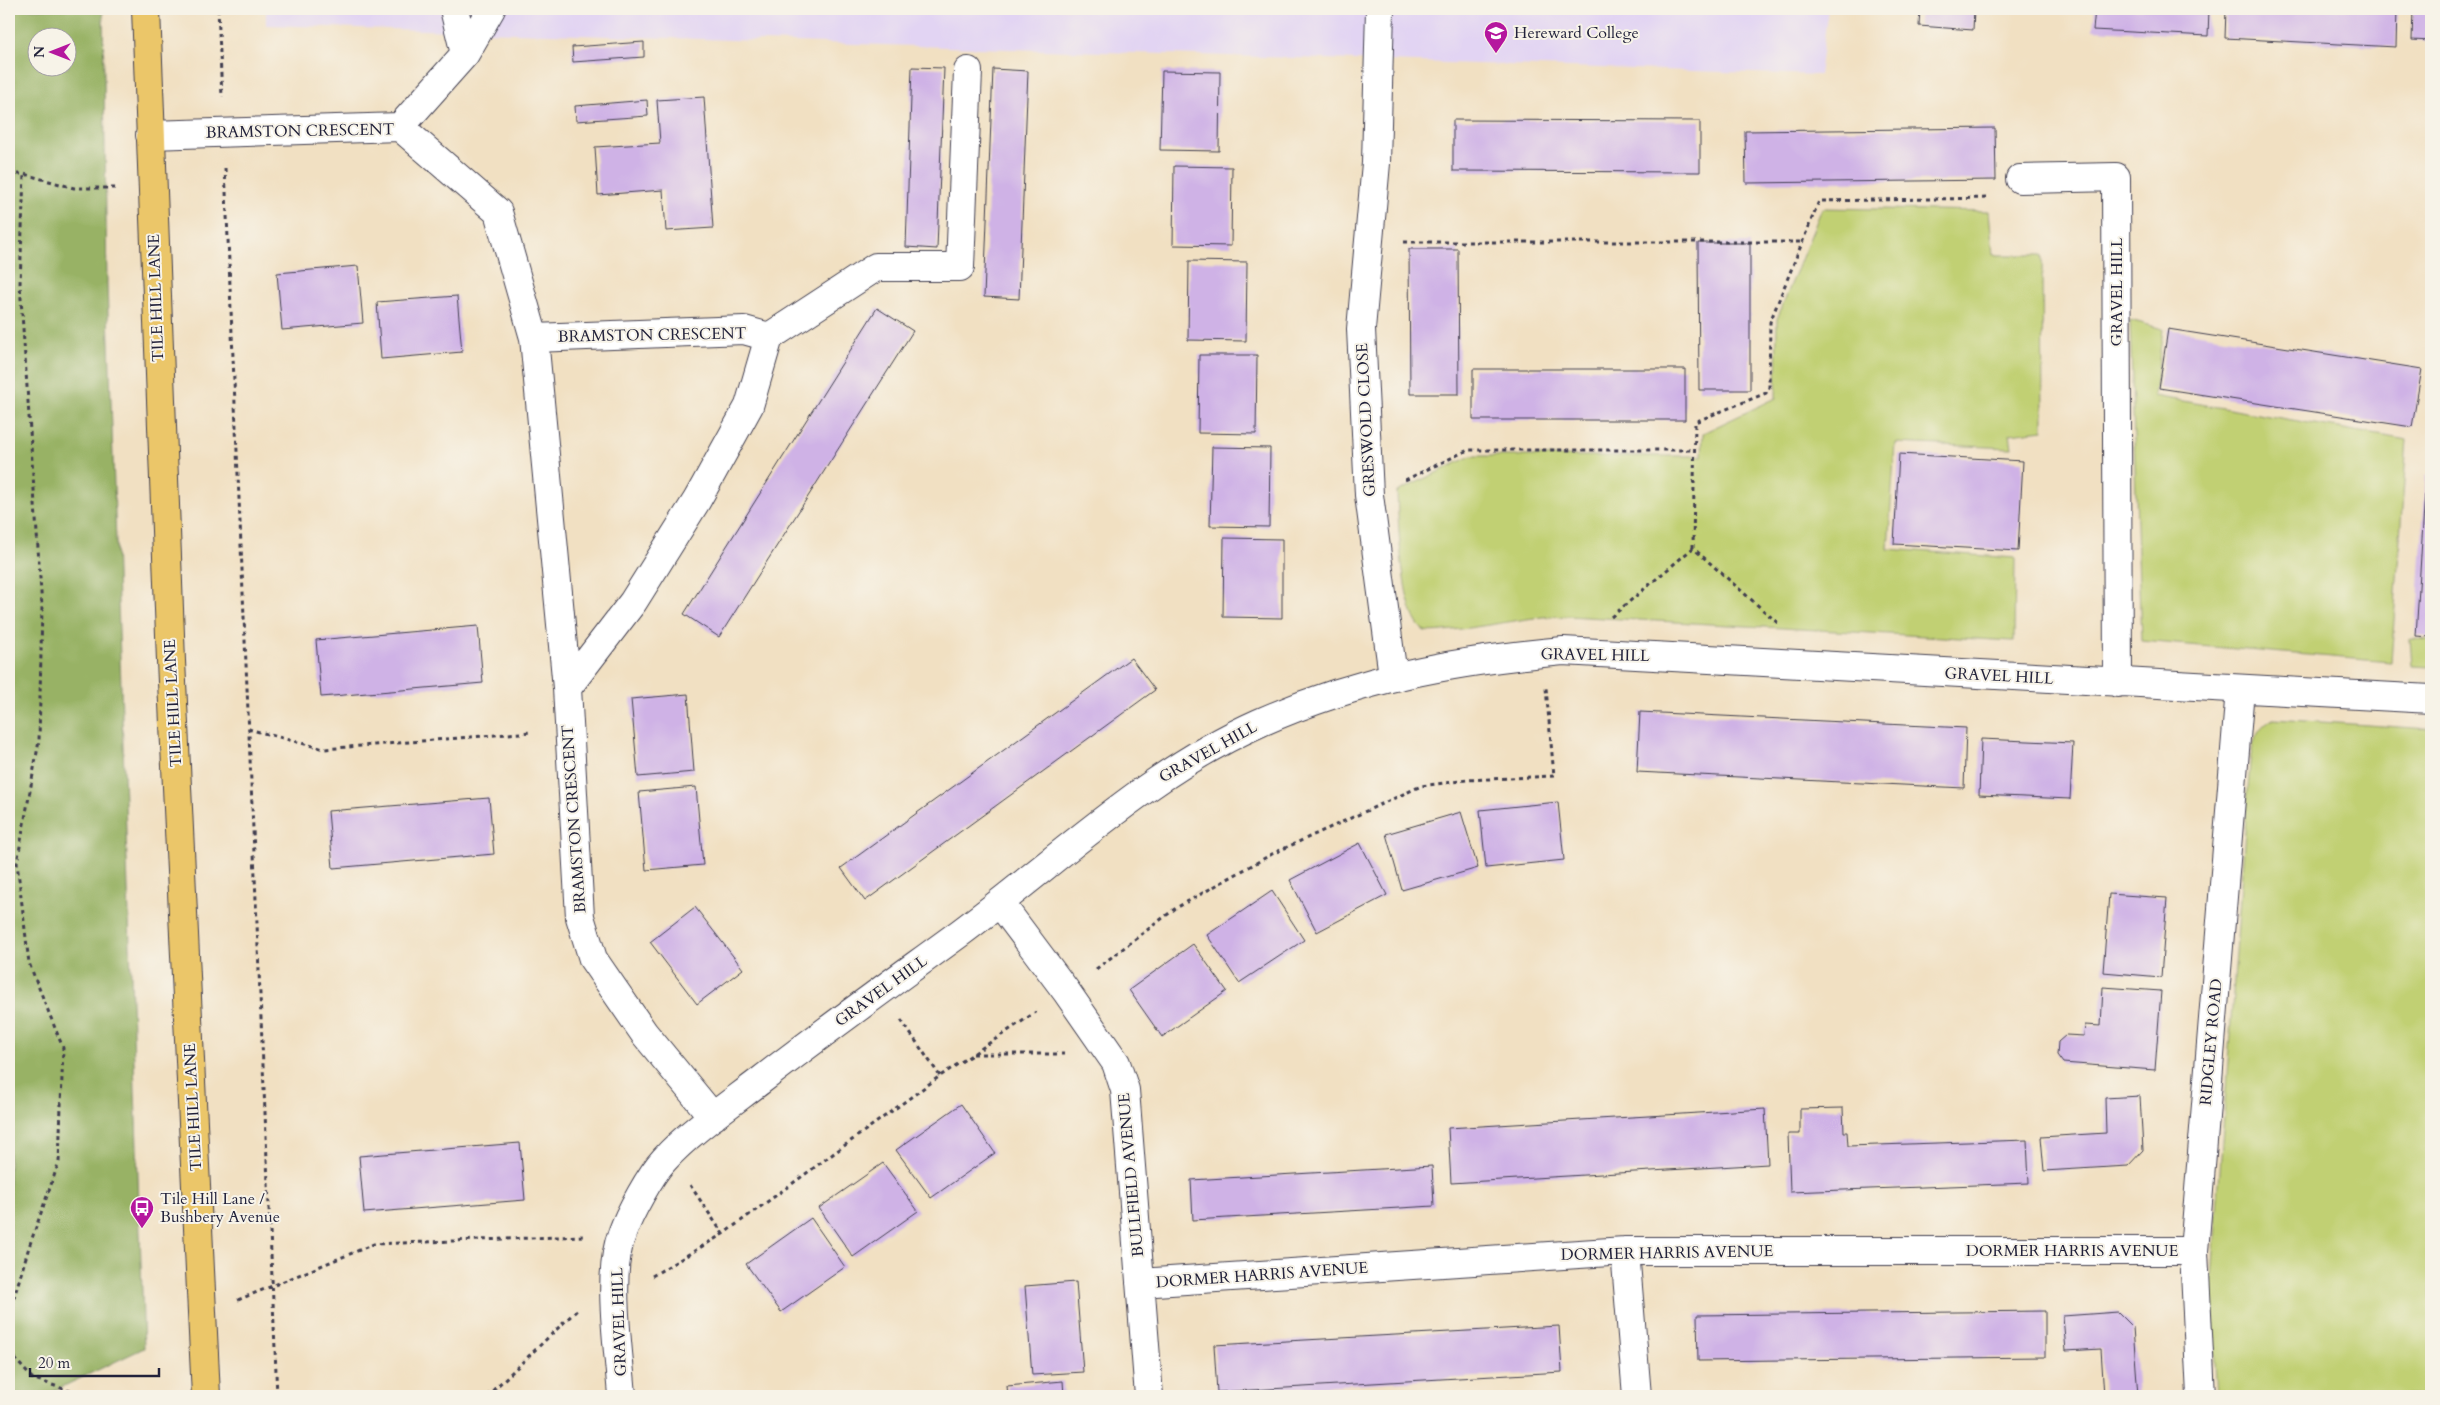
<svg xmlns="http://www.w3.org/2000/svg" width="2440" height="1405" font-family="Cardo,serif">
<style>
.built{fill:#e2d4f3}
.green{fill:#c1d073;stroke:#727957}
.forest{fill:#98b265;stroke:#5d6a50;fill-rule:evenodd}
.building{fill:#cfb2e6}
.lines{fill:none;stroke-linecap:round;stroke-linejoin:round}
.minor-casing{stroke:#413e4f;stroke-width:30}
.major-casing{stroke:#413e4f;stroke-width:30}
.path{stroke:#413e4f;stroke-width:3;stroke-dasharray:4 4;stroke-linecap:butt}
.minor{stroke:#fff;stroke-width:28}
.major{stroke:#ebc669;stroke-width:28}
.labels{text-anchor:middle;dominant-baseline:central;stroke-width:4;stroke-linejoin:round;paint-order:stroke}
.poi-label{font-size:16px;fill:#22223b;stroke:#f7f3e8;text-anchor:start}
.street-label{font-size:16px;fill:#22223b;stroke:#f7f3e8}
</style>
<rect width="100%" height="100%" fill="#f7f3e8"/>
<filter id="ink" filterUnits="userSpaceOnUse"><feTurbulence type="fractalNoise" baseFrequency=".02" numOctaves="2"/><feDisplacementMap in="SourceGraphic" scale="10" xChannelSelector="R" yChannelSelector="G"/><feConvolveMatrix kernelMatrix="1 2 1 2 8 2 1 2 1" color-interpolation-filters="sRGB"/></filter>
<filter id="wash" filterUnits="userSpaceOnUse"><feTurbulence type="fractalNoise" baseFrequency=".0096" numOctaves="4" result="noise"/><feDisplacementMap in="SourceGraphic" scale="20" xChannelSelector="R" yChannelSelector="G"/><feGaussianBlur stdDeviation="1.12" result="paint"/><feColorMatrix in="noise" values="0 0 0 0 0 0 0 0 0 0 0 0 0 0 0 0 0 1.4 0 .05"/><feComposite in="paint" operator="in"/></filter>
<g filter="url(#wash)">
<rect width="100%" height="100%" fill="#f1e0c2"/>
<!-- built -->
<path class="built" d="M266 9H1828L1819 75 266 25Z"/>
<!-- green -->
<path class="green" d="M1822 208 1989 211 1993 255H2042L2043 430 2010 434 2012 448 1895 443 1888 549 2015 558 2014 641 1568 616C1557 617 1545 616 1534 618 1517 620 1435 635 1425 631 1401 620 1398 517 1397 492L1471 456H1702L1703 433 1776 398 1777 319Z
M2130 320 2163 329 2154 396 2407 440 2391 662 2141 641Z
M2410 639 2431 640V666L2412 665Z
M2273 719 2431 729V1396H2217L2211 1292 2250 763C2253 743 2255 730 2273 719Z"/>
<!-- forest -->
<path class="forest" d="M9 9H103L107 284 144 1348 43 1396H9ZM38 38H68V68H38Z"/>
<g id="blocks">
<!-- building -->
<path class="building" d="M1920 9H1974L1973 30 1919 26Z
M2095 9H2209L2208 36 2093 30Z
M2226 9H2397L2396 47 2225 38Z
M2413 9H2431V41L2412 40Z
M644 42V57L573 62 572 47Z
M912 67 944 68 937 249 906 247Z
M993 69 1028 71 1019 299 984 297Z
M1162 71 1220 72 1219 151 1160 150Z
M704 97 713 228 666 231 663 190 598 195 595 147 660 143 657 100Z
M647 100 648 116 576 121 575 106Z
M1453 120 1700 121V172L1453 171Z
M1995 128 1996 180 1746 183 1745 131Z
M1174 166 1232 167 1231 246 1173 245Z
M1698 243H1750V390H1699Z
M1409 249H1458L1459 394H1410Z
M1189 261 1247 262 1246 341 1188 340Z
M358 266 363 323 282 330 277 273Z
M457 296 462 352 381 359 377 302Z
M877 308 913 331 719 637 684 614Z
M2168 329 2422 369 2412 427 2159 388Z
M1199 355H1257L1256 434 1198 433Z
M1473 369H1685V420H1473Z
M1212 447 1270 448 1269 527 1210 526Z
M1899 454 2023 461 2018 551 1894 544Z
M2430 470H2431V637L2416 636 2426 475H2429Z
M1224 538 1282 539V618L1223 617Z
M478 626 483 683 321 697 316 640Z
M1131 658 1155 690 865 901 841 868Z
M688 694 694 772 638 777 631 699Z
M1640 712 1966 728 1964 788 1637 772Z
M1981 739 2073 743 2070 799 1979 795Z
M696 787 703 865 646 870 639 792Z
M489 798 494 854 333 868 328 811Z
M1558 802 1564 860 1486 868 1480 810Z
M1461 812 1478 868 1402 890 1386 834Z
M1360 843 1387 895 1317 932 1290 880Z
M1272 891 1304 940 1239 983 1207 935Z
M2109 894 2167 898 2161 977 2103 972Z
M695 907 743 969 697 1004 650 942Z
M1193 944 1227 991 1162 1037 1129 990Z
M2103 987 2161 991 2155 1070 2063 1063 2057 1055 2058 1042 2066 1035 2084 1036 2085 1025 2101 1026Z
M2140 1096 2143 1150 2128 1166 2044 1171 2041 1137 2106 1133 2105 1098Z
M961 1104 995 1153 931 1198 896 1150Z
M1843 1108 1844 1132H1847L1848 1146 2027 1140 2029 1183 1790 1192 1788 1134H1800V1109Z
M1765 1109 1768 1164 1451 1183 1448 1128Z
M520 1143 525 1200 364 1213 359 1156Z
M883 1163 918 1211 853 1257 819 1208Z
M1432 1166 1434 1206 1193 1220 1191 1180Z
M811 1218 845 1267 781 1312 746 1264Z
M1076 1282 1083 1372 1032 1375 1025 1286Z
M2045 1311V1357L1698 1361 1697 1315Z
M2118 1312 2133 1327 2138 1396H2104L2101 1349 2066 1351 2063 1316Z
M1559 1326 1562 1372 1217 1392 1214 1345Z
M1063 1381 1064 1396H1008L1007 1386Z"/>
</g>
</g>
<g filter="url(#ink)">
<use href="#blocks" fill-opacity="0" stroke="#413e4f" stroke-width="1"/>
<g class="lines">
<!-- minor casing -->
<g class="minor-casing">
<path id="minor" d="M454 9 465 54
M1380 9 1376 163 1361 329 1369 495 1393 676
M400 127 465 54 491 9
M150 135 400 127 498 212 534 338 567 688 580 917 593 959 644 1033 713 1117
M2020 179 2116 177 2118 683
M769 337 876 267H960L968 71
M534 338 744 330 769 337 749 406 697 500 633 602 567 688
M1000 903 1066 991 1116 1063 1125 1090 1149 1396
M1625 1251 1637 1396
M1140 1283 1625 1251H2194
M622 1396C619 1351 606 1275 622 1234 629 1214 650 1175 664 1160 689 1132 730 1104 760 1081 826 1030 893 982 960 933 1057 861 1147 773 1259 723 1360 678 1454 661 1563 651L2431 699
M2201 1396 2194 1251 2240 689"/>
</g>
<!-- major casing -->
<g class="major-casing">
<path id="major" d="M146 9 171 661 206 1396"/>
</g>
<!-- path -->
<path class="path" d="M218 9 222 97
M225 168 277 1396
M9 174H24L74 188H116
M1404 242H1803
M1405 480 1468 450H1693
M1693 548 1695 422 1766 393 1769 387 1770 322 1819 201 1990 198
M1611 617 1693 548 1780 625
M248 729 324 749 532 732
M1096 969 1176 908 1272 854 1421 786 1467 780 1554 776 1546 688
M901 1020 940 1076
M973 1054H1064
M690 1185 723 1234
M652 1276 723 1234 940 1076 1036 1012
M238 1300 374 1244 584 1236
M9 1314 29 1247 59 1162 63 1048 29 963 17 863 39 741 42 607 20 284 24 174
M9 1352 32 1378 84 1396
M487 1396 578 1309"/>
<!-- minor -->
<use href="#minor" class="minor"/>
<!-- major -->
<use href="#major" class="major"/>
</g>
</g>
<!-- icons -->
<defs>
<g id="university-pin" transform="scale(1.25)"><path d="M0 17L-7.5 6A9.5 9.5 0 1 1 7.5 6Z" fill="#b5179e" stroke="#f7f3e8"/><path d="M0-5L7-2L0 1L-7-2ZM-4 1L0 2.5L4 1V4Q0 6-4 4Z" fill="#fff"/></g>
<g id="bus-pin" transform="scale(1.25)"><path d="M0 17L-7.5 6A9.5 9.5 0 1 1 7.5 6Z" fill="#b5179e" stroke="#f7f3e8"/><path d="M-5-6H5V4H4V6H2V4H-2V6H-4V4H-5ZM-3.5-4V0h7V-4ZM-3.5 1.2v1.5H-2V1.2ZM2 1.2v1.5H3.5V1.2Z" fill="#fff"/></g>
</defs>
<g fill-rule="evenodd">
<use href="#university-pin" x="1496" y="33"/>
<use href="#bus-pin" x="142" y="1208"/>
</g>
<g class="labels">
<!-- poi labels -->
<g class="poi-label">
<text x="1514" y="33">Hereward College</text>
<text x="160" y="1199">Tile Hill Lane /<tspan x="160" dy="18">Bushbery Avenue</tspan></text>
</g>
<!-- street labels -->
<g class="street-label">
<text transform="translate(300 131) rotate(-1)">BRAMSTON CRESCENT</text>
<text transform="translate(2117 292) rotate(-90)">GRAVEL HILL</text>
<text transform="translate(156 298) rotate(-92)">TILE HILL LANE</text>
<text transform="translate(652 335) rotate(-1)">BRAMSTON CRESCENT</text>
<text transform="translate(1366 420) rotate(-93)">GRESWOLD CLOSE</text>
<text transform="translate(1595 655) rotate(1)">GRAVEL HILL</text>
<text transform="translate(1999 676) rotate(3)">GRAVEL HILL</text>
<text transform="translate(173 703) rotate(-93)">TILE HILL LANE</text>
<text transform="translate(1208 752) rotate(-29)">GRAVEL HILL</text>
<text transform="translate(574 819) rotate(-94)">BRAMSTON CRESCENT</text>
<text transform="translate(881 991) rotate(-36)">GRAVEL HILL</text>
<text transform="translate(2211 1042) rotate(-85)">RIDGLEY ROAD</text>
<text transform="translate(193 1107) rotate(-93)">TILE HILL LANE</text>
<text transform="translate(1131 1175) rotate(-95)">BULLFIELD AVENUE</text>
<text x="2072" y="1251">DORMER HARRIS AVENUE</text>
<text transform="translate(1667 1253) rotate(-1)">DORMER HARRIS AVENUE</text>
<text transform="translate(1262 1275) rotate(-4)">DORMER HARRIS AVENUE</text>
<text transform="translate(619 1322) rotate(-92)">GRAVEL HILL</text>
</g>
</g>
<!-- margin -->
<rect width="2440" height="1405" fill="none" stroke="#f7f3e8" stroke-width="30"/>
<!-- north arrow -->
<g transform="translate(52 52) rotate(270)"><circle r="24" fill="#f7f3e8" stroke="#a29fa3"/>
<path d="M0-4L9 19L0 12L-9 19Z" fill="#b5179e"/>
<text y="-8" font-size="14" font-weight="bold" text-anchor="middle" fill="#22223b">N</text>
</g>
<!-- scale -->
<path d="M30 1368v8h129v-8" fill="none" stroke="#22223b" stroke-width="2.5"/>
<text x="38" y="1368" font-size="15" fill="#22223b" stroke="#f7f3e8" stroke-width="4" paint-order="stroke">20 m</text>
</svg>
